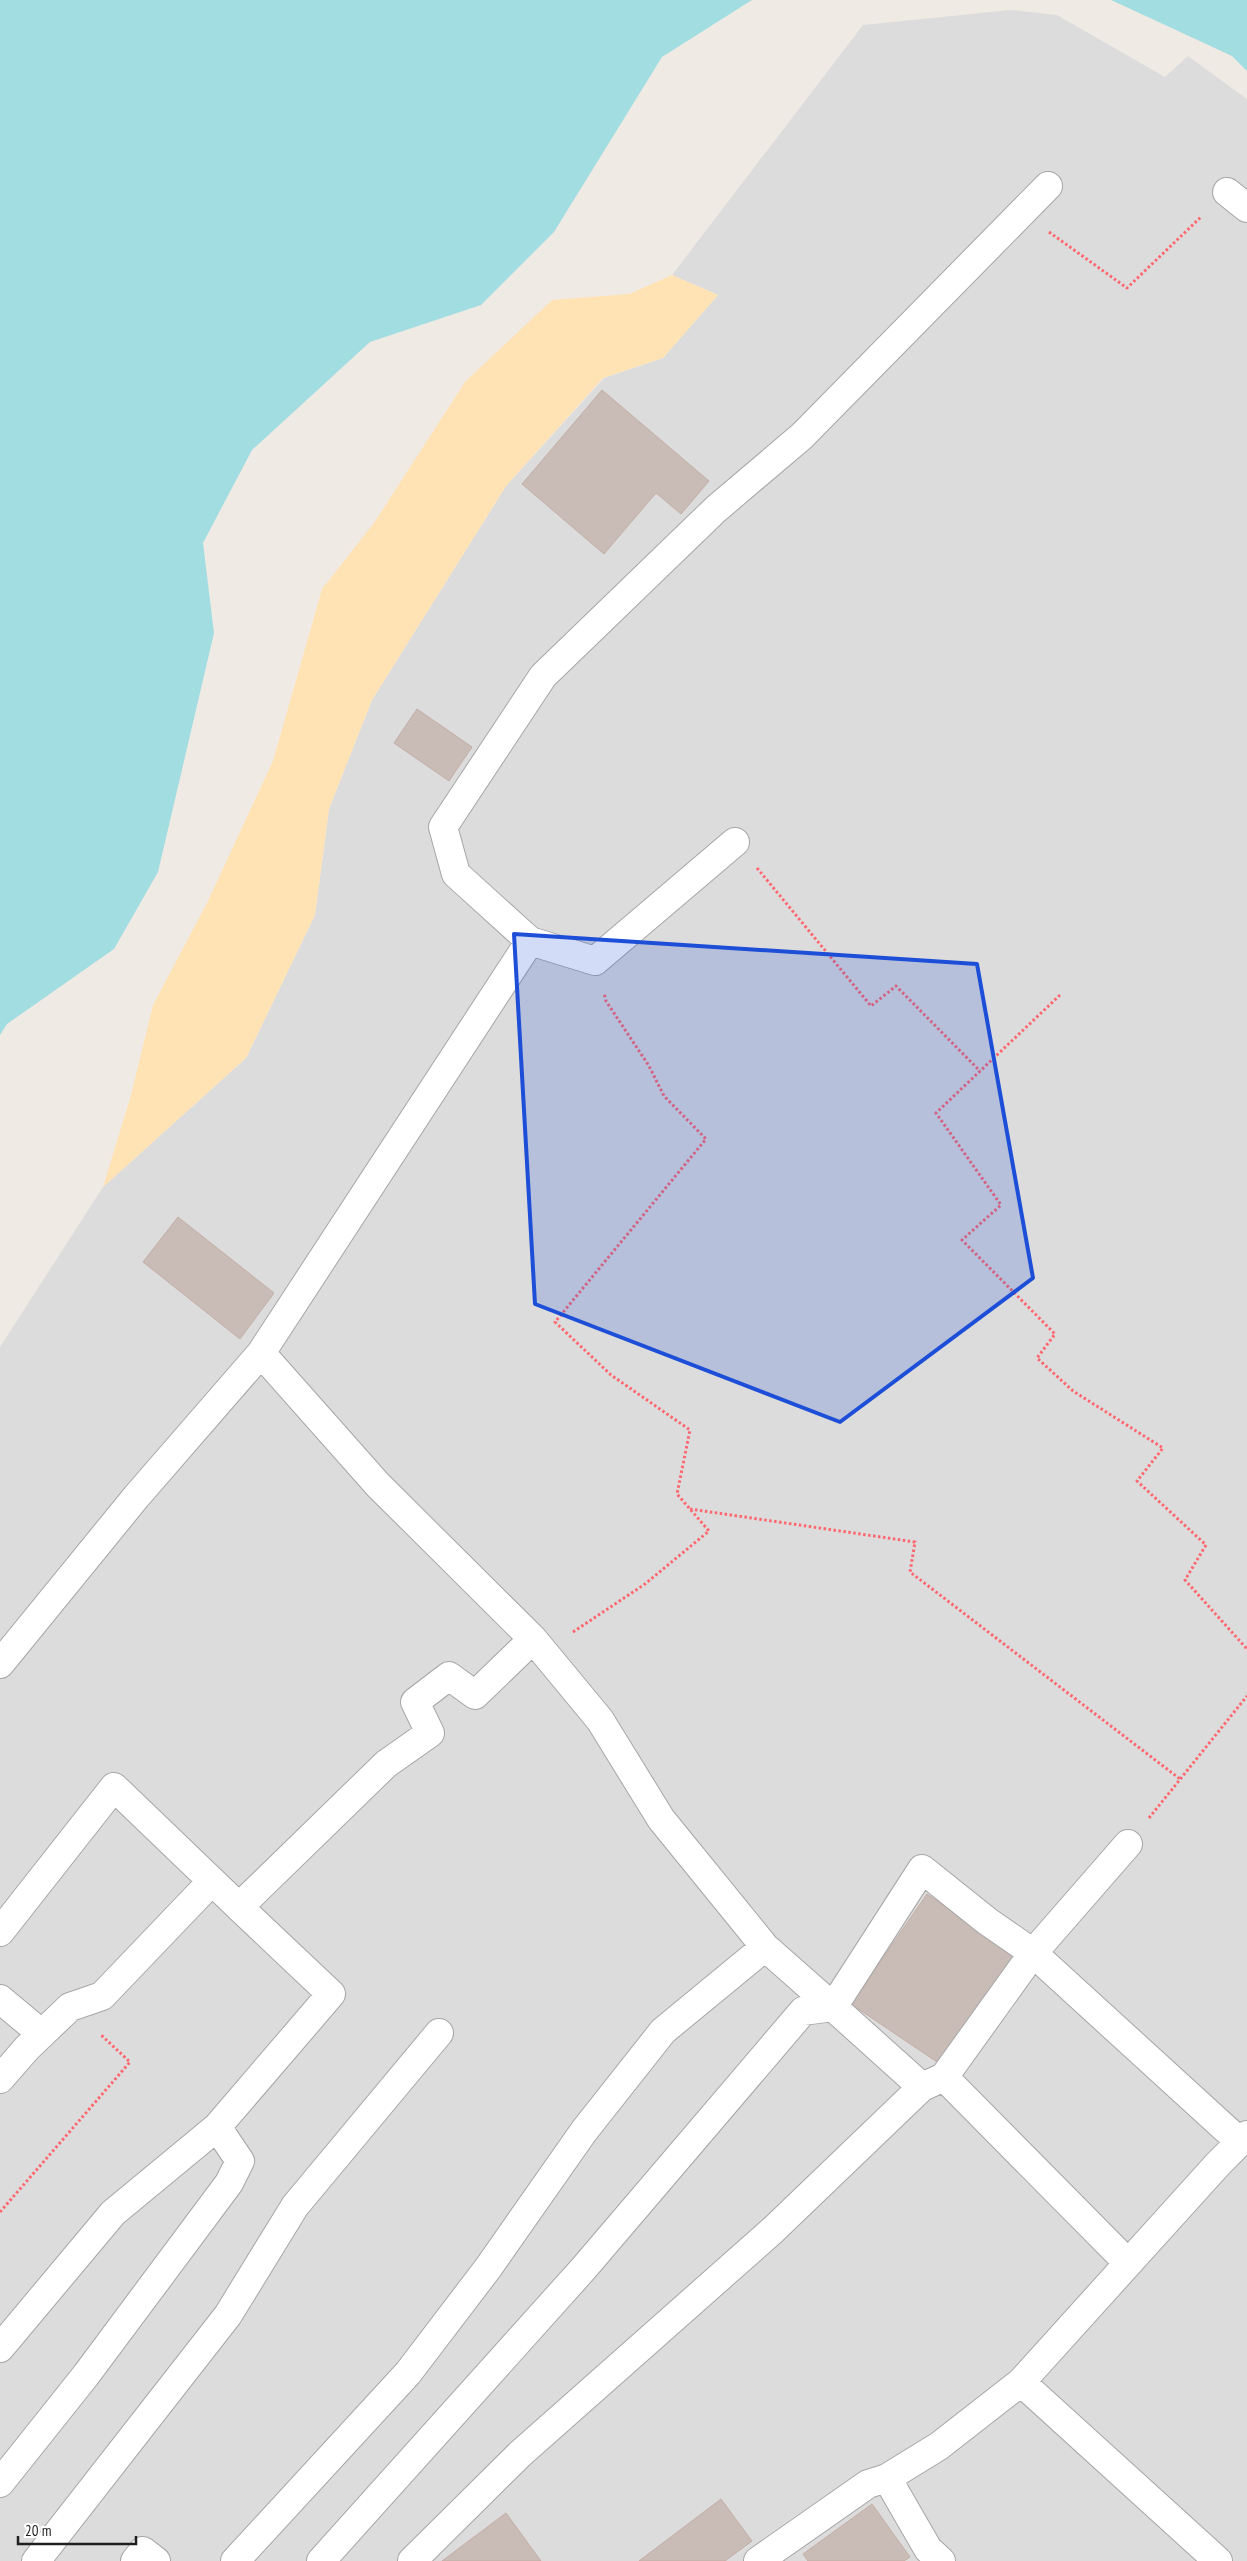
<svg xmlns="http://www.w3.org/2000/svg" width="1247" height="2561" font-family="'PT Sans Narrow',sans-serif">
<style>
.residential{fill:#dddcdc}
.sand{fill:#ffe3b4}
.water{fill:#a2dde1}
.building{fill:#c9bcb7;stroke:#c3aea6}
.lines{fill:none;stroke-linecap:round;stroke-linejoin:round}
.minor-casing{stroke:#a6a6a6;stroke-width:30}
.path{stroke:#ff6770;stroke-width:3;stroke-dasharray:2.5 2.5;stroke-linecap:butt}
.minor{stroke:#fff;stroke-width:28}
.marked{fill:#1d4ed8;fill-opacity:0.2;stroke:#1d4ed8;stroke-width:4;stroke-linejoin:round}
</style>
<rect width="100%" height="100%" fill="#f0eae4"/>
<!-- residential -->
<path class="residential" d="M1011 10 1057 15 1165 77 1188 56 1247 99V2561H0V1347L103 1187 246 1058 315 915 329 809 372 700 506 486 604 378 663 358 718 295 672 275 863 25Z"/>
<!-- sand -->
<path class="sand" d="M672 275 718 295 663 358 603 378 506 486 372 700 329 809 315 915 246 1058 103 1187 131 1095 153 1005 207 903 273 761 322 589 374 523 465 382 552 300 629 294Z"/>
<!-- water -->
<path class="water" d="M0 0H752L662 57 554 232 481 305 370 342 252 450 203 543 214 633 158 872 114 949 7 1024 0 1035Z
M1111 0H1247V71L1232 56Z"/>
<!-- building -->
<path class="building" d="M602 390 709 481 681 514 656 493 604 554 522 484Z
M417 709 472 747 449 781 394 743Z
M178 1217 274 1293 240 1339 143 1262Z
M927 1894 1015 1954 940 2064 851 2004Z
M721 2499 752 2541 725 2561H639Z
M872 2504 910 2557 904 2561H808L803 2554Z
M506 2513 541 2561H442Z"/>
<g class="lines">
<!-- minor casing -->
<g class="minor-casing">
<path id="minor" d="M1227 192 1247 208
M530 941 595 961 735 842
M261 1353 378 1485 533 1639 600 1720 661 1819 765 1947 833 2007 922 1869 987 1921 1033 1953 1240 2142
M0 1664 136 1497 261 1353 530 941 456 874 443 827 543 676 716 509 802 436 1048 186
M0 1932 114 1787 239 1907 386 1764 430 1733 415 1702 449 1676 475 1695 533 1639
M0 1999 42 2034
M944 2077 1128 2263
M0 2079 27 2048 70 2007 102 1996 212 1881
M0 2348 113 2213 217 2127 331 1994 239 1907
M1021 2382 1218 2561
M887 2478 928 2549 941 2561
M0 2483 86 2375 229 2183 240 2161 217 2127
M36 2561 228 2315 295 2206 439 2033
M135 2561 143 2551 156 2561
M235 2561 408 2373 488 2268 584 2131 663 2031 765 1947
M321 2561 584 2268 803 2011 833 2007 922 2087 944 2077 1033 1953 1128 1844
M412 2561 520 2454 773 2230 922 2087
M758 2561 868 2484 887 2478 939 2446 1021 2382 1218 2164 1247 2135"/>
</g>
<!-- path -->
<path class="path" d="M1049 232 1127 288 1202 216
M757 868 871 1006 896 986 980 1071
M1060 995 936 1113 1001 1205 962 1240 1055 1334 1037 1358 1073 1391 1163 1448 1137 1481 1206 1545 1185 1580 1247 1649
M690 1509 915 1542 910 1572 1180 1779
M573 1632 645 1584 709 1531 677 1494 690 1430 611 1375 555 1322 706 1139 664 1096 649 1066 606 1001 604 993
M1149 1818 1247 1696
M0 2212 130 2062 100 2034"/>
<!-- minor -->
<use href="#minor" class="minor"/>
</g>
<!-- marked area -->
<path class="marked" d="M514 934 977 964 1033 1278 840 1422 535 1304Z"/>
<!-- scale -->
<path d="M18 2536v8h118v-8" fill="none" stroke="#1f1f1f" stroke-width="2.5"/>
<text x="25" y="2536" font-size="15" fill="#1f1f1f" stroke="#ffffff" stroke-width="4" paint-order="stroke">20 m</text>
</svg>
